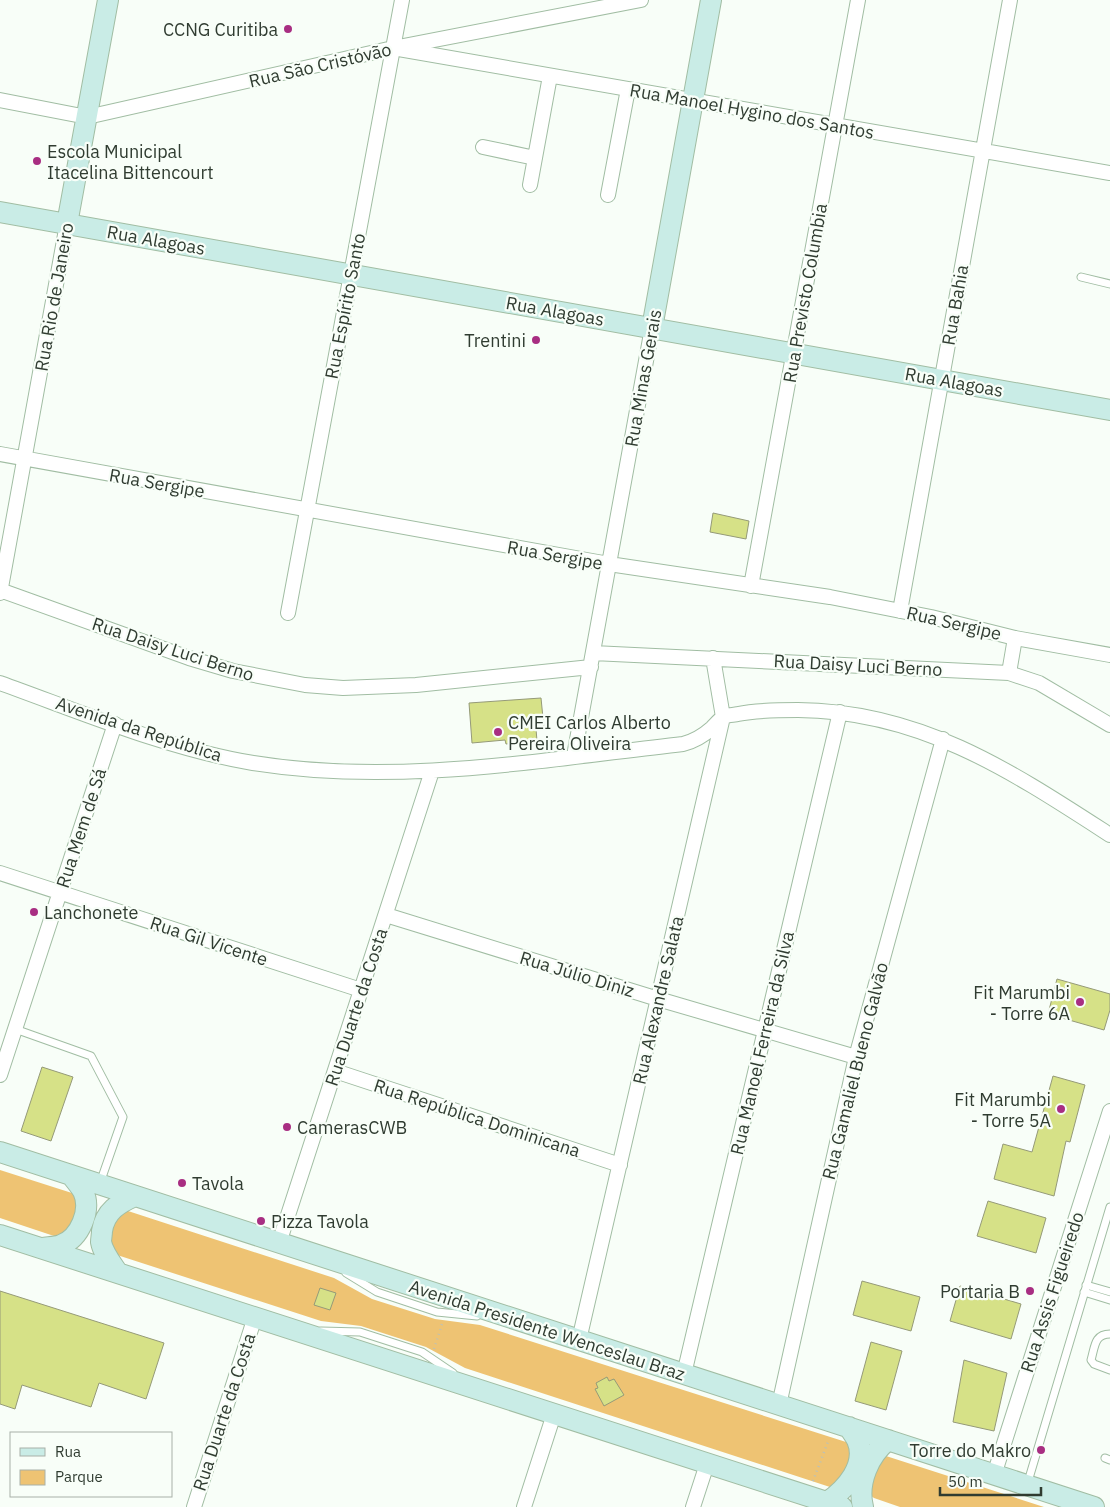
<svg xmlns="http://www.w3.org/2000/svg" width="1110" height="1507" font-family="'IBM Plex Sans',sans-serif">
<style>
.green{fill:#eec373}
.building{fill:#d6e187;stroke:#959a78}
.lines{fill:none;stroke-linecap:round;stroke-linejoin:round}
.lane-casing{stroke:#a1bda3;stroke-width:9}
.street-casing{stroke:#a1bda3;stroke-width:16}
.secondary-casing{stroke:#a1bda3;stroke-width:22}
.path{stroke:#bac1ba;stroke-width:2.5;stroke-dasharray:1 4;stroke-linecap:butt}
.lane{stroke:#fff;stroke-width:7}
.street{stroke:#fff;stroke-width:14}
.secondary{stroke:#c9ece6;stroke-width:20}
.poi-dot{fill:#a82e82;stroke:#f8fef8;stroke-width:2}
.labels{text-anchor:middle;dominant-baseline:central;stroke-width:4.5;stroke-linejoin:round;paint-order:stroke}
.poi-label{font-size:18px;fill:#303c31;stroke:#f8fef8;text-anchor:end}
.street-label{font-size:18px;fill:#303c31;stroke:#f8fef8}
</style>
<rect width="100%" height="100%" fill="#f8fef8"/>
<!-- green -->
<path class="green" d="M0 1170 75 1194 81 1211 60 1238 0 1218Z
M128 1211 334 1278 372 1299 435 1319 480 1325 846 1442 850 1446 852 1452 843 1481 833 1488 465 1368 426 1347 361 1326 321 1321 114 1254 109 1247C111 1230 109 1217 128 1211Z
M886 1456 1044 1507H900L874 1498 870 1495V1488L881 1458Z"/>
<!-- building -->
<path class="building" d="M713 513 749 521 746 539 710 532Z
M541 698 544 728 536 729 537 741 506 744 505 740 472 743 469 703Z
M1057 979 1110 994V1010L1104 1030 1048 1014Z
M42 1067 73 1077 51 1141 21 1131Z
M1053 1076 1085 1085 1070 1142 1066 1141 1054 1196 994 1179 1003 1144 1032 1152Z
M988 1201 1046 1218 1036 1253 977 1236Z
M862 1281 920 1297 911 1331 853 1315Z
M960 1286 1021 1304 1011 1339 950 1321Z
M320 1288 336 1293 330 1310 314 1305Z
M0 1291 164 1343 146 1399 99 1383 91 1407 22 1385 15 1409 0 1404Z
M871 1342 902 1351 886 1410 855 1401Z
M964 1360 1007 1373 994 1431 953 1422Z
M607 1377 609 1381 614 1379 624 1395 604 1406 595 1389 598 1388 596 1383Z"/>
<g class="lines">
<!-- lane casing -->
<g class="lane-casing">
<path id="lane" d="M1081 277 1110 284
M15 1029 91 1056 123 1117 100 1183
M346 1273 377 1292 437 1312 477 1316
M1086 1285 1110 1292
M1084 1292 1110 1300
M321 1331 360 1332 422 1352 453 1373
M1110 1334C1094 1334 1095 1347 1091 1360L1094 1364 1110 1370
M1105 1458 1110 1460
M1027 1485 1110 1207"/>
</g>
<!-- street casing -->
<g class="street-casing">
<path id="street" d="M393 48 1110 173
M0 100 87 117 393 48 641 0
M483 147 535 158
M530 185 550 76
M608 195 628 89
M0 454 609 564 830 597 931 617 1015 638 1110 655
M751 586 858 0
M0 590 189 658 233 671 305 685 343 688 416 685 591 667
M0 593 67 224
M900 611 1010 0
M288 613 402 0
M593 653 1009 673 1039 683 1110 725
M1009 673 1015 638
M0 683C81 712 168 749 253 763 395 786 541 760 683 744 695 741 703 736 712 728 715 725 719 720 723 717 727 715 734 715 738 714 757 710 778 710 798 710 921 711 1011 771 1110 835
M574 756 652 328
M0 873 361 990
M386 915 658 999 856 1057
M335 1071 620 1165
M0 1075 115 724
M279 1243 432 771
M579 1340 723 717 713 658
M684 1374 840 712
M779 1405 856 1057 943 739
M994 1475 1110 1111
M194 1507 255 1317
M524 1507 554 1414
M693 1507 707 1464"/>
</g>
<!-- secondary casing -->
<g class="secondary-casing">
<path id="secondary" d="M0 212 1110 410
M67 224 108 0
M652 328 711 0
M0 1152 1094 1507
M0 1235 842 1507
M42 1248C48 1247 56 1247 61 1245 80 1238 92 1210 83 1191 80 1186 75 1180 71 1175
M118 1273C112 1264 103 1253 101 1242 101 1239 102 1234 102 1231 105 1211 119 1203 135 1196
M827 1502C845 1490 868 1465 857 1440 855 1436 851 1431 849 1427
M863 1507C857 1483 869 1455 888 1440"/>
</g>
<!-- path -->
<path class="path" d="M434 1349 443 1321
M813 1481 829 1439"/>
<!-- lane -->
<use href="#lane" class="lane"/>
<!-- street -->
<use href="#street" class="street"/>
<!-- secondary -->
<use href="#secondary" class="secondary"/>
</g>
<!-- markers -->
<g class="poi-dot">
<circle cx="288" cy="29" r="5"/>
<circle cx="37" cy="161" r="5"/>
<circle cx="536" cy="340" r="5"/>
<circle cx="498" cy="732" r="5"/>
<circle cx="34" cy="912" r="5"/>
<circle cx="1080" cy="1002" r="5"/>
<circle cx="1061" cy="1109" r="5"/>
<circle cx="287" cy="1127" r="5"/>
<circle cx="182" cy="1183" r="5"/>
<circle cx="261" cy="1221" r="5"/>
<circle cx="1030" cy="1291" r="5"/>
<circle cx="1041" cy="1450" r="5"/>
</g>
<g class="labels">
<!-- poi labels -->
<g class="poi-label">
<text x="278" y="29">CCNG Curitiba</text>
<text x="47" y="151" text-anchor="start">Escola Municipal<tspan x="47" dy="21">Itacelina Bittencourt</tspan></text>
<text x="526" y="340">Trentini</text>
<text x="508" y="722" text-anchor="start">CMEI Carlos Alberto<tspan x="508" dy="21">Pereira Oliveira</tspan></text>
<text x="44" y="912" text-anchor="start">Lanchonete</text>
<text x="1070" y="992">Fit Marumbi<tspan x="1070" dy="21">- Torre 6A</tspan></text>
<text x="1051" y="1099">Fit Marumbi<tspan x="1051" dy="21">- Torre 5A</tspan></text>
<text x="297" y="1127" text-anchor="start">CamerasCWB</text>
<text x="192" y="1183" text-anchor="start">Tavola</text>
<text x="271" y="1221" text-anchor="start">Pizza Tavola</text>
<text x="1020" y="1291">Portaria B</text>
<text x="1031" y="1450">Torre do Makro</text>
</g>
<!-- street labels -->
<g class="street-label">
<text transform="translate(320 65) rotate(-13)">Rua São Cristóvão</text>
<text transform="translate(752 111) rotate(10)">Rua Manoel Hygino dos Santos</text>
<text transform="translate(156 240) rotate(10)">Rua Alagoas</text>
<text transform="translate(805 293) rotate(-80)">Rua Previsto Columbia</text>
<text transform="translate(54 297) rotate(-80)">Rua Rio de Janeiro</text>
<text transform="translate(955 305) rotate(-80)">Rua Bahia</text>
<text transform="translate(345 306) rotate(-79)">Rua Espírito Santo</text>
<text transform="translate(555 311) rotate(10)">Rua Alagoas</text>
<text transform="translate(643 378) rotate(-80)">Rua Minas Gerais</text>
<text transform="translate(954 382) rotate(10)">Rua Alagoas</text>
<text transform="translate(157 483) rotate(10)">Rua Sergipe</text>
<text transform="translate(555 555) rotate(10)">Rua Sergipe</text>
<text transform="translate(954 623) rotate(13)">Rua Sergipe</text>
<text transform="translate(173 649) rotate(18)">Rua Daisy Luci Berno</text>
<text transform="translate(858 665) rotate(3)">Rua Daisy Luci Berno</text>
<text transform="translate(139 729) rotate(18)">Avenida da República</text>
<text transform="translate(81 828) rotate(-72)">Rua Mem de Sá</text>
<text transform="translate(209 941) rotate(18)">Rua Gil Vicente</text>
<text transform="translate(577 974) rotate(17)">Rua Júlio Diniz</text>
<text transform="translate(658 1000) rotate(-77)">Rua Alexandre Salata</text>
<text transform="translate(356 1007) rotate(-72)">Rua Duarte da Costa</text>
<text transform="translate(762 1043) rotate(-77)">Rua Manoel Ferreira da Silva</text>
<text transform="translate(855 1071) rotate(-76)">Rua Gamaliel Bueno Galvão</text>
<text transform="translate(477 1118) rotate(18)">Rua República Dominicana</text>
<text transform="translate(1052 1292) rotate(-72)">Rua Assis Figueiredo</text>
<text transform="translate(547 1330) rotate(18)">Avenida Presidente Wenceslau Braz</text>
<text transform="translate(224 1412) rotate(-72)">Rua Duarte da Costa</text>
</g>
</g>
<!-- legend -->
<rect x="10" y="1432" width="162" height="65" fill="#f8fef8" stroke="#a8b0a8"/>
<rect x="20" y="1448" width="25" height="8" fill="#c9ece6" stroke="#a8b0a8"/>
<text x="55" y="1457" font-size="15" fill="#303c31">Rua</text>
<rect x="20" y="1470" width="25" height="15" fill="#eec373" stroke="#a8b0a8"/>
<text x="55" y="1482" font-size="15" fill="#303c31">Parque</text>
<!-- scale -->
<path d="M940 1487v8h101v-8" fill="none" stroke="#303c31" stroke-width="2.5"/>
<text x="948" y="1487" font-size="15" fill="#303c31" stroke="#f8fef8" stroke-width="4" paint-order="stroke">50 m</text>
</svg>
